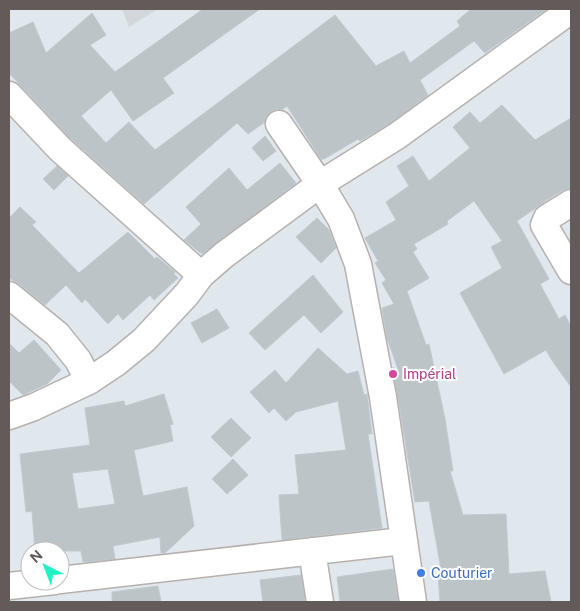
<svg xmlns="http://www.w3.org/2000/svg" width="580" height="611" font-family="'Public Sans',sans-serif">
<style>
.industrial{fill:#d3d7db}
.building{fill:#bdc4c8;stroke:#becad2;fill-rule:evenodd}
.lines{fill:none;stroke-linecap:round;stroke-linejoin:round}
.minor-casing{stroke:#b7b1ae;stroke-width:29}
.minor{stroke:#fff;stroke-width:26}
.hotel-dot{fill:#d1479c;stroke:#fff;stroke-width:2}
.shop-dot{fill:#3f7fe0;stroke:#fff;stroke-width:2}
.labels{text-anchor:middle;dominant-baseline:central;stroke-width:4;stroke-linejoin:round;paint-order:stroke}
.hotel-label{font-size:14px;fill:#b23c85;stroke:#fff;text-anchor:start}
.shop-label{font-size:14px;fill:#366cbe;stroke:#fff;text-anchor:start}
</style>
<rect width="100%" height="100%" fill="#e0e7ed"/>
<!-- industrial -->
<path class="industrial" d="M122 9H158L129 27Z"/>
<!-- building -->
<path class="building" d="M203 9H260L163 78 174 93 133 121 111 90 81 116 106 143 129 122 155 150 335 15 376 66 404 51 410 63 460 26 457 21 471 9H547L485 53 474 41 420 80 428 95 389 124 360 141 358 139 324 159H321L287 106 282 110 277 109 270 112 266 117 265 122 248 134 237 123 144 204 70 138 9 73V33L33 22 46 53 92 13 106 35 90 45 115 72Z
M502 105 535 140 571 118V188L563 190 547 200 517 221 549 279 540 284 559 319 565 315 571 327V387L553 362 546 350 504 374 460 293 502 268 491 247 502 241 474 201 447 221 448 224 414 244 417 249 413 252 429 278 407 291 426 345 429 344 445 419 453 471H450L463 515 506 514 509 574 545 571 551 602H440L438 575H442L429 501 415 502 393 367 400 375 387 338 382 308 394 304 382 283 386 280 375 263 378 261 365 238 396 220 386 202 409 186 397 166 413 156 429 181 470 148 453 127 470 112 480 123Z
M265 136 276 151 263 161 252 148Z
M280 163 296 183 202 254 184 240 201 224 186 207 229 168 247 190Z
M57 166 68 176 54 190 43 179Z
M20 207 36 222 32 225 79 273 128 232 155 259 157 257 175 272 174 274 178 278 154 300 150 295 123 320 118 314 108 324 85 299 82 303 66 285 45 305 18 283 9 278V218Z
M317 218 329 230 336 248 321 263 296 237Z
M313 275 343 312 321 333 304 315 265 350 249 333Z
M217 309 229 328 202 343 191 323Z
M34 340 61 370 47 384 23 395 9 381V343L19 353Z
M318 348 347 374 358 371 364 395 367 394 372 434H368L382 528 282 540 279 495 299 494 295 455 346 450 338 401 296 412 286 421 274 408 269 413 250 392 275 370 286 383Z
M164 394 173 424 170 425 173 441 134 450 143 496 187 487 194 526 165 553H161L160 537 113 546 115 559 83 562 81 551H35L32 511 26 512 20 454 90 445 85 408 124 401 125 406ZM108 469 115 504 78 509 72 473Z
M231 418 251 438 231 457 211 437Z
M233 459 248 475 227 494 212 479Z
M393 569 398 602H340L337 577Z
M301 575 305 602H263L260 580Z
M158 586 161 602H112V592Z"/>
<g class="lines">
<!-- minor casing -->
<g class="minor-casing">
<path id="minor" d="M9 95 60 149 201 275
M279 124 320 184 341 219 358 264 383 397 413 602
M571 203 547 218 544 225 571 271
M9 295 57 334 78 360 89 381
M9 416 34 407 89 381 116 363 144 340 187 294 201 275 224 255 320 184 397 136 571 10
M312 551 320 602
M60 580 403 541
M9 586 55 581"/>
</g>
<!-- minor -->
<use href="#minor" class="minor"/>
</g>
<!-- markers -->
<circle class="hotel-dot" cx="393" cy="374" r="5"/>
<circle class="shop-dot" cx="421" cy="573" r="5"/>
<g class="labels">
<!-- hotel labels -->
<g class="hotel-label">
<text x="403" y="374">Impérial</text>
</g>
<!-- shop labels -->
<g class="shop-label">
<text x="431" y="573">Couturier</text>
</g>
</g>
<!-- border -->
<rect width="580" height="611" fill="none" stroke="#625b59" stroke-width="20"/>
<!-- north arrow -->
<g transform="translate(45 566) rotate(318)"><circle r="24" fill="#ffffff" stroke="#c0bdbd"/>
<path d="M0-4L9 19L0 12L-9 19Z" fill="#21f2c5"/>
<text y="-8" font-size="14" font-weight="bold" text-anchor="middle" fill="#625b59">N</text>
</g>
</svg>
